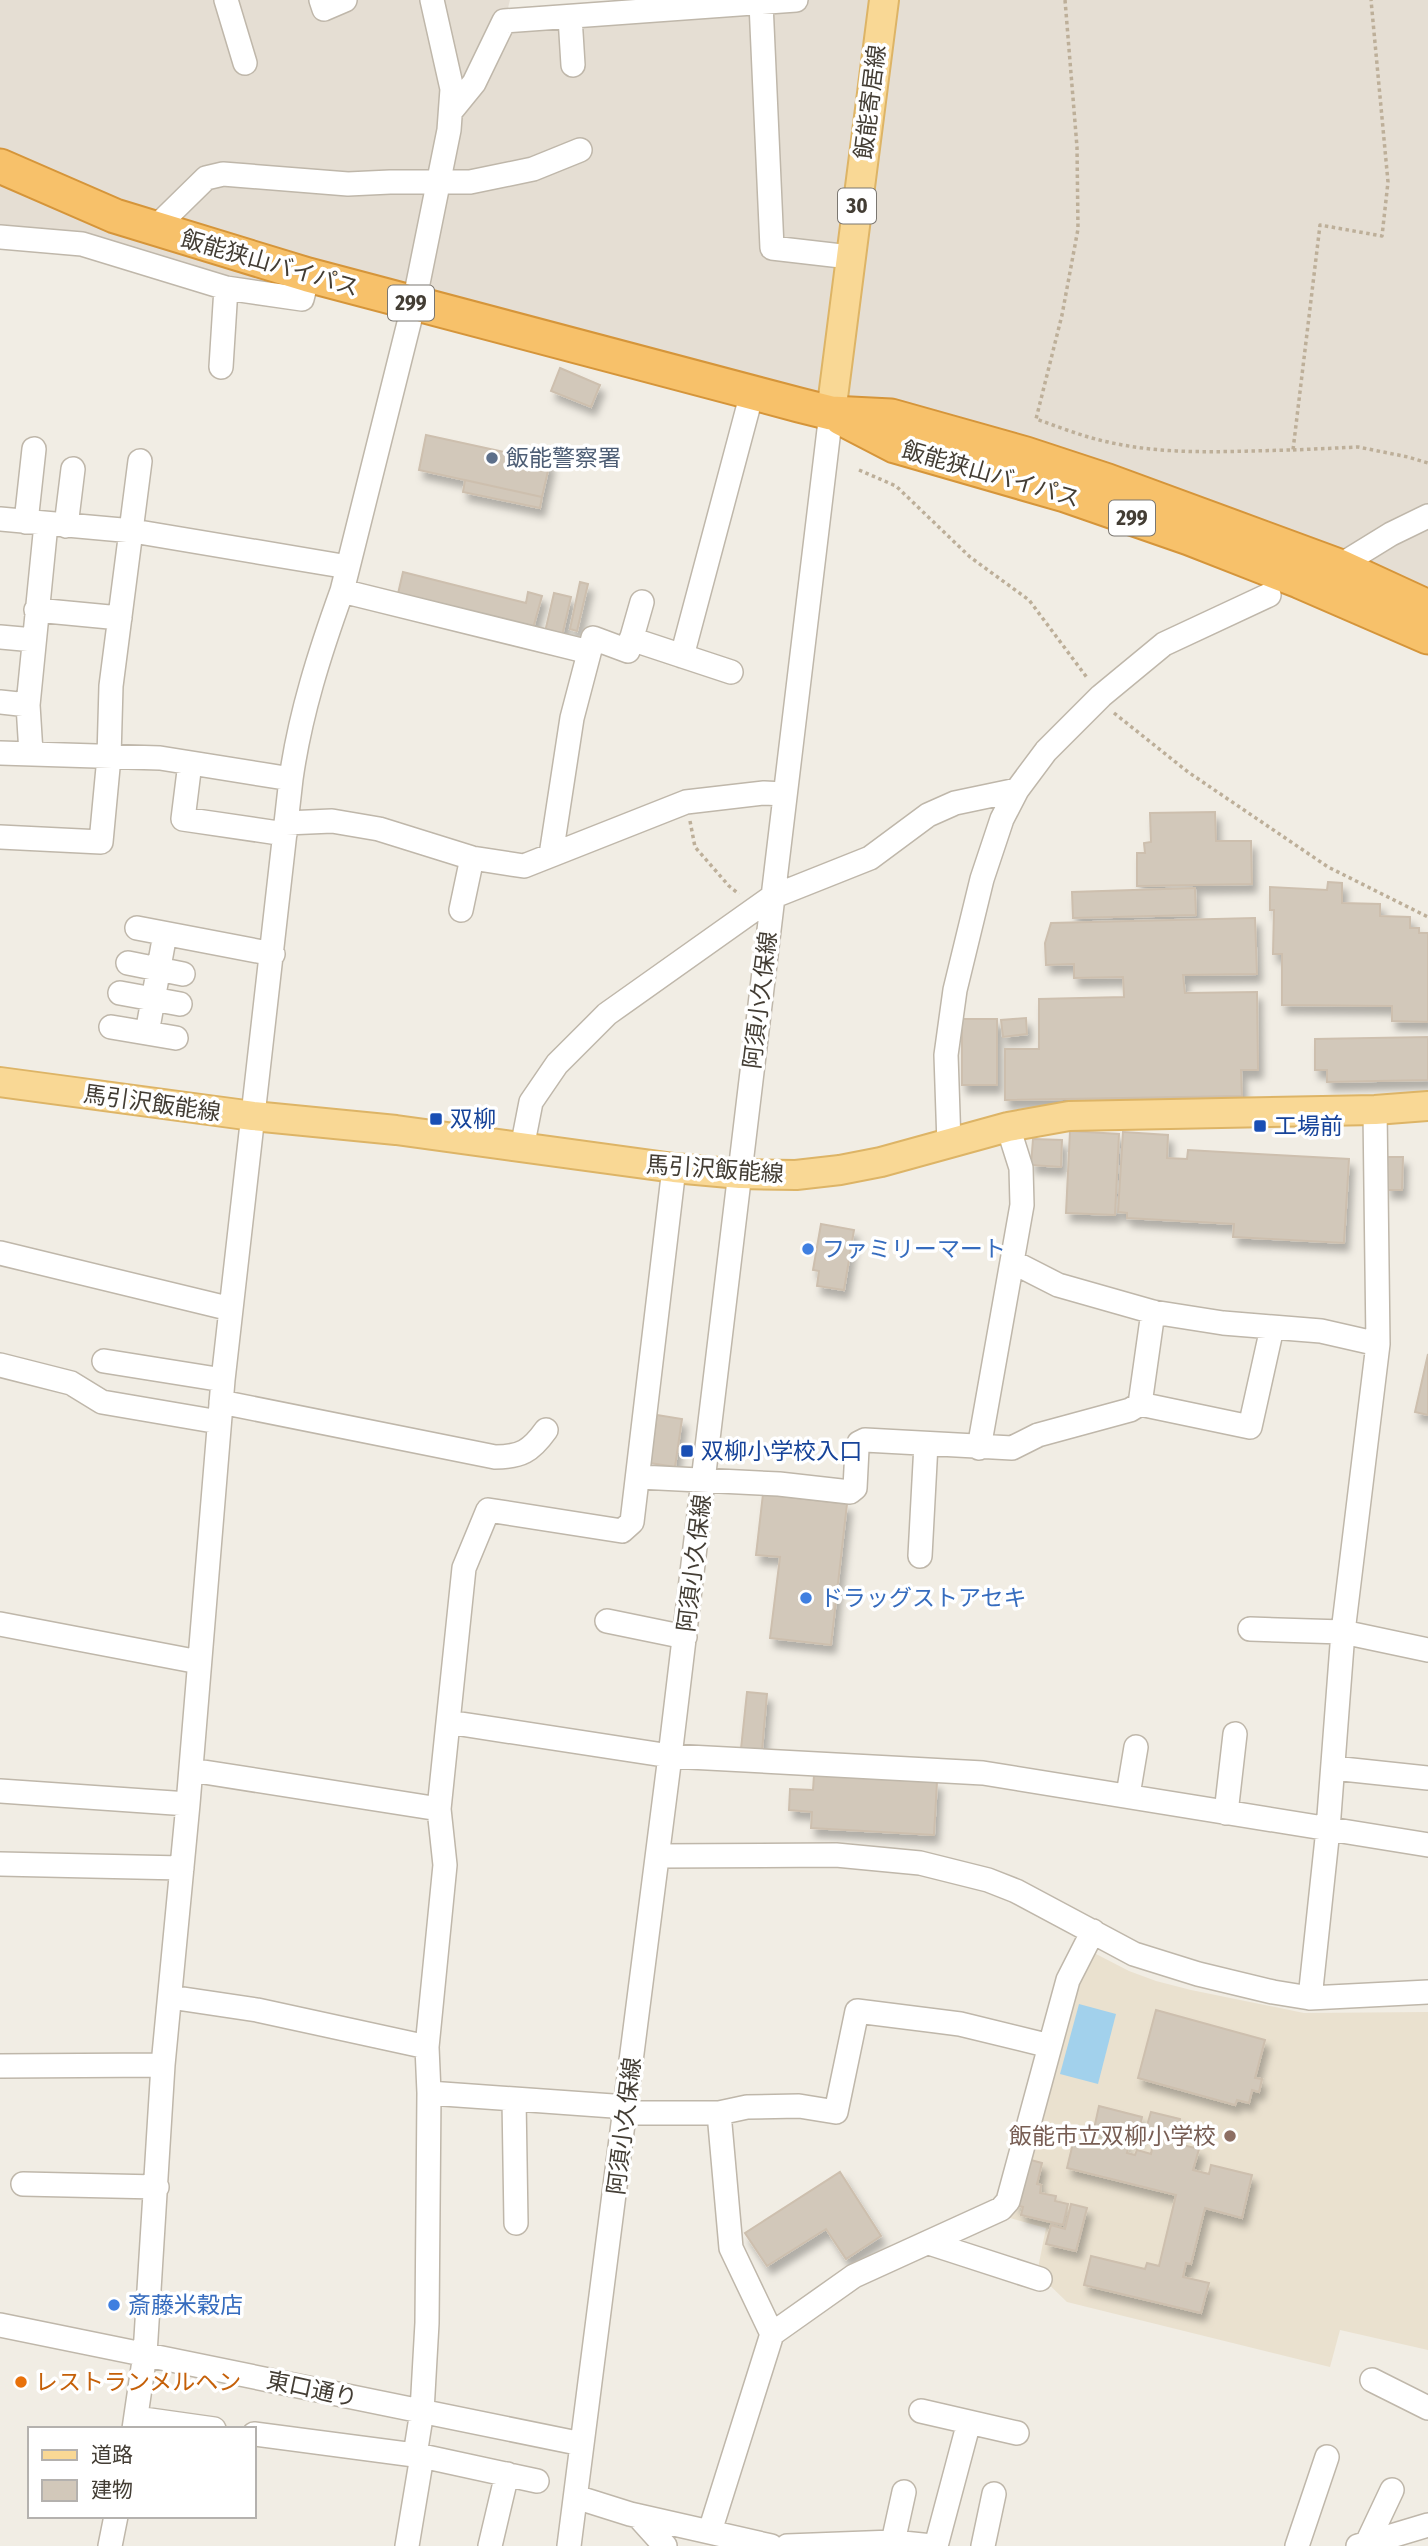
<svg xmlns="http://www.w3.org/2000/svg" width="1428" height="2546" font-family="'Fira Sans Condensed','Noto Sans JP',sans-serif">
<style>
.residential{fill:#e5ded3}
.education{fill:#eae1cf}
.water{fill:#a2d1ec}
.building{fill:#d2c8ba;stroke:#cdbfae;stroke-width:2;filter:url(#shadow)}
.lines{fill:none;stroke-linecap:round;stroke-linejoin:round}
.minor-casing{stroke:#bfb7aa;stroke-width:26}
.major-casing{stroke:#ddb466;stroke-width:32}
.highway-casing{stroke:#d5953a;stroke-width:37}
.path{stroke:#bdaf99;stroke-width:3.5;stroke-dasharray:3.5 3.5;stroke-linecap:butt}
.minor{stroke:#fff;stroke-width:23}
.major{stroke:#f9d895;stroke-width:28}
.highway{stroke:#f7c16a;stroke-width:33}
.service-dot{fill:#5c6f8a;stroke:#fff;stroke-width:2.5}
.transit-dot{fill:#1a4fb4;stroke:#fff;stroke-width:2.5}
.shop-dot{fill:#3f7fe0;stroke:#fff;stroke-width:2.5}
.education-dot{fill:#8d6e63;stroke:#fff;stroke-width:2.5}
.food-dot{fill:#e8710a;stroke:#fff;stroke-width:2.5}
.labels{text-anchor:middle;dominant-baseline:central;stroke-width:7;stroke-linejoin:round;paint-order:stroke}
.shield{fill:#fff;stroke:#7b7771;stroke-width:2}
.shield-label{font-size:21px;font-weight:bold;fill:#433d34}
.street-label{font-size:23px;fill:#433d34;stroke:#fff}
.service-label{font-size:23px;fill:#4e5e75;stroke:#fff;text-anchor:start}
.transit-label{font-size:23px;fill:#164399;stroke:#fff;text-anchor:start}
.shop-label{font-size:23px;fill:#366cbe;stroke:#fff;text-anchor:start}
.education-label{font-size:23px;fill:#785e54;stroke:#fff;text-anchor:end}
.food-label{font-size:23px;fill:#c56008;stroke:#fff;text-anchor:start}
</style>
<defs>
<filter id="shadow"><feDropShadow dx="4.5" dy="8" stdDeviation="3.5" flood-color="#0004"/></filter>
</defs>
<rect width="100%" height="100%" fill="#f1ede4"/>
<!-- residential -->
<path class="residential" d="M0 0H510L505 20 794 0H1428V623L1291 564 308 275 302 299 0 237Z"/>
<!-- education -->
<path class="education" d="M1096 1954 1129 1971 1156 1981 1191 1990 1304 2013 1428 2012V2350L1340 2330 1330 2367 1067 2302 1037 2273 1046 2228 1010 2218 1073 1981 1089 1956Z"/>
<!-- water -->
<path class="water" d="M1079 2004 1116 2014 1098 2084 1060 2074Z"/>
<!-- building -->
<path class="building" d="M560 368 600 385 591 407 551 391Z
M426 435 550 462 542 497 419 470Z
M465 480 542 497 540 508 463 492Z
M403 572 526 603 528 592 542 596 532 632 397 598Z
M580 582 588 584 577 631 570 629Z
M554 593 571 597 562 636 545 632Z
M1215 812 1216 841H1251L1252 884 1137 886V853H1145L1144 843 1151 842 1150 813Z
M1328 882 1342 883V903L1380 904V916L1410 917V928H1419V933H1428V1022L1392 1021V1006L1282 1005V954H1273L1274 910H1270V887L1327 890Z
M1195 888 1196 915 1073 918 1072 892Z
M1255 918 1257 974 1183 975 1185 993 1257 992 1258 1070H1241L1242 1096 1005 1100V1049H1039V999L1124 997 1123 977 1074 978V964L1046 965 1045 943 1051 923Z
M1026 1018 1027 1034 1003 1037 1001 1020Z
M962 1019H997V1085H962Z
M1428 1037V1080L1327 1082V1070H1315V1039Z
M1070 1131 1119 1134 1115 1215 1066 1213Z
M1123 1132 1168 1135 1167 1158 1187 1159 1188 1150 1349 1159 1344 1243 1233 1237 1234 1224 1127 1218V1213L1118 1212Z
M1033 1139 1062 1140 1061 1167 1031 1165Z
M1387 1157H1403L1402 1190H1387Z
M821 1224 854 1230 844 1290 817 1286 819 1271 813 1270Z
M1428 1354V1415L1415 1412Z
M657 1415 682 1419 675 1467 650 1463Z
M763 1494 847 1504 831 1645 770 1638 780 1557 756 1555Z
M747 1692 767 1694 762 1751 741 1749Z
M814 1775 937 1782 934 1835 811 1828 812 1812 789 1810 790 1789 813 1790Z
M1156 2010 1265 2040 1255 2078 1262 2079 1259 2092 1252 2090 1249 2103 1237 2100 1235 2105 1138 2078Z
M1099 2106 1142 2117 1137 2139 1094 2129Z
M1151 2112 1180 2119 1176 2136 1146 2129Z
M1154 2138 1199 2149 1193 2170 1209 2174 1211 2165 1252 2175 1242 2218 1205 2208 1191 2264 1186 2263 1183 2277 1209 2283 1201 2313 1084 2285 1091 2256 1145 2269 1147 2263 1159 2266 1176 2195 1067 2168 1074 2139 1110 2148 1112 2139 1124 2142 1123 2147 1128 2148 1127 2153 1135 2155 1137 2150 1151 2154Z
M1027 2159 1042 2163 1037 2184 1041 2185 1040 2193 1056 2196 1055 2201 1068 2204 1063 2225 1021 2215 1023 2207 1016 2205Z
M840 2172 881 2236 846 2259 826 2229 767 2266 745 2233Z
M1071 2204 1087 2208 1076 2251 1046 2244 1051 2225 1065 2229Z"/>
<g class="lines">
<!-- minor casing -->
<g class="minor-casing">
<path id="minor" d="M226 0 245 63
M321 0 324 9 345 0
M761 3 772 248 850 257
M570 17 573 65
M452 110 474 83 504 21 796 0
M154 229 206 178 223 174 348 184 390 182H470L533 169 580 150
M0 237 82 244 226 288 302 299 308 275
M221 367 226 288
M0 519 133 531 348 567
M26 522 34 449
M66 526 73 469
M1339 566 1391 534 1428 516
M342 591 589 652
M36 610 120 618
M0 637 34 640
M631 639 731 672
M682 656 752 393
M0 702 28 705
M0 753 160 758 291 779
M31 753 28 705 46 524
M190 763 183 819 285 834
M286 823 332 821 379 829 472 858 524 866 686 802 764 793 785 794
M0 837 101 842 109 757 111 686 140 461
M551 855 572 718 593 638 628 651 642 602
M461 910 472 858
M137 928 273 954
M128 963 183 974
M120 993 180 1004
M111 1027 176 1038
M147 1033 165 934
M949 1144 946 1055 955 990 982 879 1002 819 1017 790 1046 751 1101 696 1164 644 1269 595
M522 1148 531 1102 557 1064 607 1014 772 897 870 858 928 815 955 803 1017 790
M0 1253 231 1309
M1013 1262 1058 1285 1153 1312 1223 1323 1321 1331 1378 1344
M104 1361 223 1380
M0 1365 71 1383 102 1402 219 1422
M221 1402 495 1457C521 1457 531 1451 546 1430
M1140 1404 1153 1312
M979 1448 1022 1205 1021 1168 1008 1127
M639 1477 779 1484 850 1492 855 1488 857 1449 859 1443 865 1440 1012 1448 1038 1435 1130 1410 1140 1404 1250 1427 1272 1328
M920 1556 926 1444
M607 1621 685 1637
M0 1624 199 1662
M1250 1629 1343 1632 1428 1650
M448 1722 670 1756 983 1773 1428 1845
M1333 1768 1428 1778
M191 1770 439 1809
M0 1791 188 1804
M1128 1795 1136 1747
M1226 1813 1235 1734
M658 1856 836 1855 920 1863 988 1880 1016 1891 1134 1954 1198 1974 1273 1992 1310 1998 1428 1992
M0 1864 182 1868
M170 1997 257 2010 427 2047
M1310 1998 1328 1829 1343 1632 1378 1344 1375 1110
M0 2066 163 2065
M429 2093 627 2107
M514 2099 516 2223
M626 2113H719L747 2107 799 2106 836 2112 857 2011 960 2024 1050 2046 1068 1980 1093 1931
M719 2113 731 2248 772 2334
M23 2184 157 2187
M929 2243 1040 2279
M0 2325 582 2444
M1372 2380 1428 2408
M921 2411 1017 2433
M136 2418 214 2429
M134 2429 145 2354 163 2065 188 1804 223 1380 291 779C300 714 320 652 342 591L414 303 449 130 452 89 432 0
M254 2434 422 2456 537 2481
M415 2455 422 2411 427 2323 429 2093 427 2047 445 1865 439 1809 464 1568 488 1510 622 1531 632 1522 674 1168
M576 2497 630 2514 771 2546
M638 2516 665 2546
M710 2531 772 2334 854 2276 1001 2209 1008 2201 1050 2046
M893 2542 904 2492
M1367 2543 1392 2490
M110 2546 116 2516
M407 2546 422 2456
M490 2546 507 2474
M569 2546 670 1756 831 413
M787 2546 893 2542 932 2546
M936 2546 969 2422
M983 2546 994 2494
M1297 2546 1327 2457
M1358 2546 1428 2525"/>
</g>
<!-- major casing -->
<g class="major-casing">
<path id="major" d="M831 413 884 0
M0 1082 253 1116 396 1130 674 1168 740 1174 796 1175 840 1170 881 1162 1008 1127 1069 1116 1375 1110 1428 1106"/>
</g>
<!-- highway casing -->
<g class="highway-casing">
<path id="highway" d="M0 166 115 216 308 275 799 405 831 413 891 416 1026 454 1108 481 1339 566 1428 607
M841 418 895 446 1065 495 1189 538 1299 581 1428 637"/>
</g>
<!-- path -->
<path class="path" d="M1065 0 1077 147 1078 229 1062 315 1036 419C1059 427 1084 437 1108 442 1169 456 1231 451 1293 450L1320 225 1382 236 1388 182 1371 0
M1293 450 1358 447 1408 457 1428 463
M859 470 896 486 970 557 1029 600 1088 679
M1114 713 1188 772 1328 867 1428 917
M690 821 695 847 729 886 739 894"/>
<!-- minor -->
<use href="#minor" class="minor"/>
<!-- major -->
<use href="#major" class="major"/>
<!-- highway -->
<use href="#highway" class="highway"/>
</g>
<!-- markers -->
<circle class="service-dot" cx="492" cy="458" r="7"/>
<g class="transit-dot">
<rect x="429" y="1112" width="14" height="14" rx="3.5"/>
<rect x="1253" y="1119" width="14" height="14" rx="3.5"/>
<rect x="680" y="1444" width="14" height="14" rx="3.5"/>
</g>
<g class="shop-dot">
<circle cx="808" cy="1249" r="7"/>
<circle cx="806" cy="1598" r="7"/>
<circle cx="114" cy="2305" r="7"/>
</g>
<circle class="education-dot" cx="1230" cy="2136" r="7"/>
<circle class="food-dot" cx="21" cy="2382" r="7"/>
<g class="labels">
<!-- shield labels -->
<g class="shield">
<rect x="838" y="188.5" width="38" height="35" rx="5"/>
<rect x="388" y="285.5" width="46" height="35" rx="5"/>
<rect x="1109" y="500.5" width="46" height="35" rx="5"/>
</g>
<g class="shield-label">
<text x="857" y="206">30</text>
<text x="411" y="303">299</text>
<text x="1132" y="518">299</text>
</g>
<!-- street labels -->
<g class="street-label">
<text transform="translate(870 102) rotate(-83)">飯能寄居線</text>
<text transform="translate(270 263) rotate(16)">飯能狭山バイパス</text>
<text transform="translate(991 474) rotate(16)">飯能狭山バイパス</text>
<text transform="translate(760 1000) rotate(-83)">阿須小久保線</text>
<text transform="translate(152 1103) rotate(8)">馬引沢飯能線</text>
<text transform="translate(715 1169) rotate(4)">馬引沢飯能線</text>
<text transform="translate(694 1563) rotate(-83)">阿須小久保線</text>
<text transform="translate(624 2126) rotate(-83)">阿須小久保線</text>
<text transform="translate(312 2389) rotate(12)">東口通り</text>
</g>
<!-- service labels -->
<g class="service-label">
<text x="506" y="458">飯能警察署</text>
</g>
<!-- transit labels -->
<g class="transit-label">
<text x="450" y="1119">双柳</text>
<text x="1274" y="1126">工場前</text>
<text x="701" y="1451">双柳小学校入口</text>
</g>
<!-- shop labels -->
<g class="shop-label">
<text x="822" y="1249">ファミリーマート</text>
<text x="820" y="1598">ドラッグストアセキ</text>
<text x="128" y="2305">斎藤米穀店</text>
</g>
<!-- education labels -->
<g class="education-label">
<text x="1216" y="2136">飯能市立双柳小学校</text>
</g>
<!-- food labels -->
<g class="food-label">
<text x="35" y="2382">レストランメルヘン</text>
</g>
</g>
<!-- legend -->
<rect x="28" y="2427" width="228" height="91" fill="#ffffff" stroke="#b4b1ae" stroke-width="2"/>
<rect x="42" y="2450" width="35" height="10" fill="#f9d895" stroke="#b4b1ae" stroke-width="2"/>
<text x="91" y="2462" font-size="21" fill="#433d34">道路</text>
<rect x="42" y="2480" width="35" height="21" fill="#d2c8ba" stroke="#b4b1ae" stroke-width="2"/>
<text x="91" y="2497" font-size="21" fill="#433d34">建物</text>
</svg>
